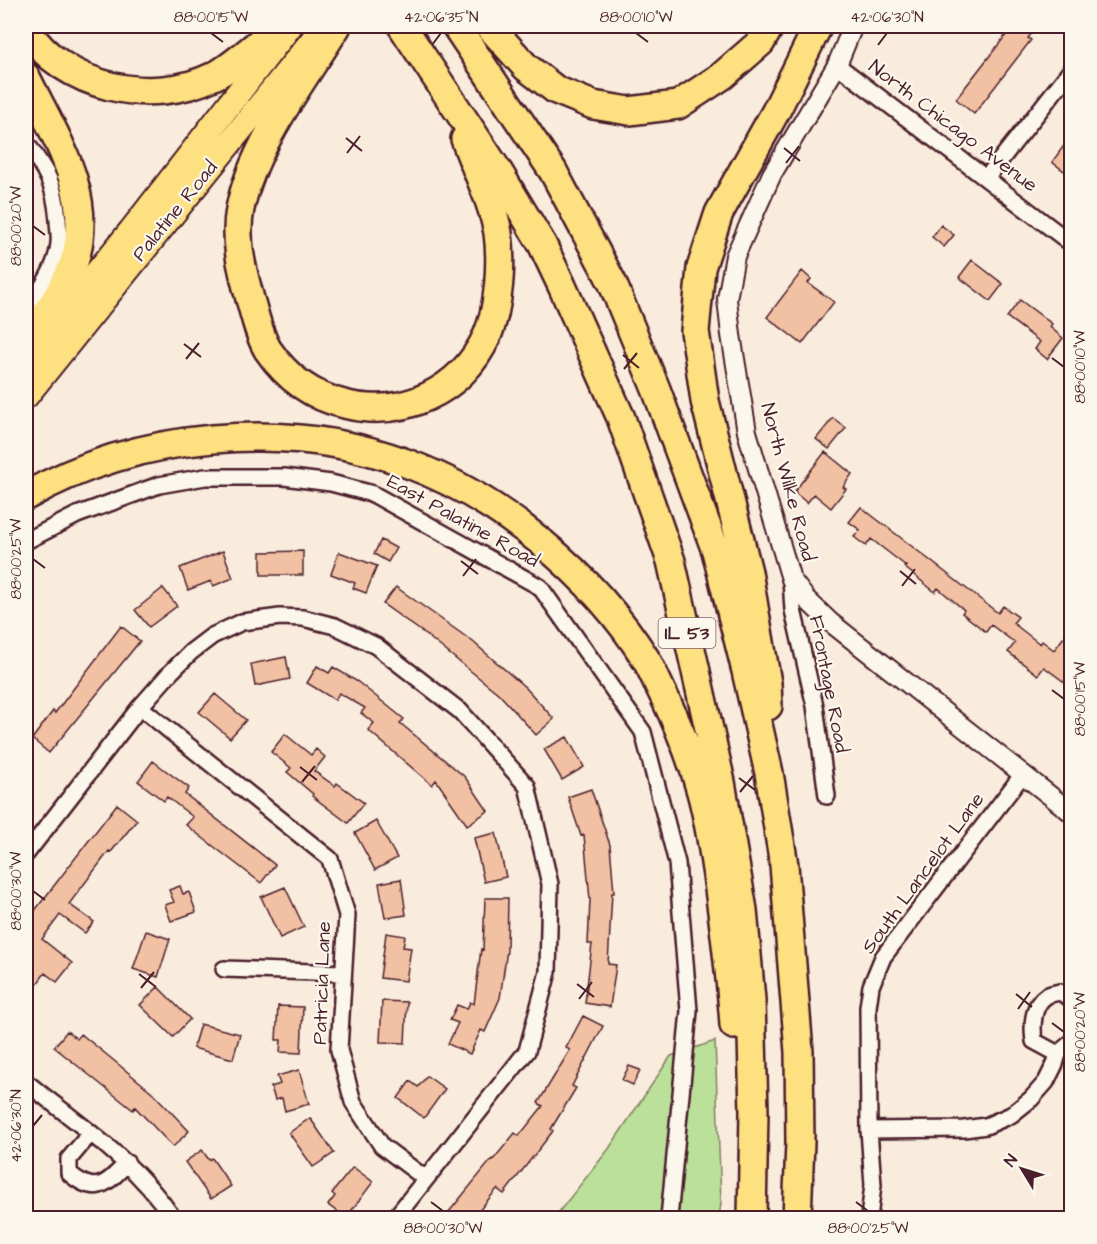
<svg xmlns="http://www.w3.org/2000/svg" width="1097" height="1244" font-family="'Architects Daughter',sans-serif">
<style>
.green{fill:#bbe09a;stroke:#828062;stroke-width:1.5}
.building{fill:#f2c0a3;stroke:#4a1f2b;stroke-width:1.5}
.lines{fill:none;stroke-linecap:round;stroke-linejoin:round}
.minor-casing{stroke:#4a1f2b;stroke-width:20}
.tertiary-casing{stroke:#4a1f2b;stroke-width:22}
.primary-casing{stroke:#4a1f2b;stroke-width:28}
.motorway-casing{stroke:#4a1f2b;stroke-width:32}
.minor{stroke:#fbf7ec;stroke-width:15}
.tertiary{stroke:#fbf7ec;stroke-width:18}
.primary{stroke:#fde080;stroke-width:24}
.motorway{stroke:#fde080;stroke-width:27}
.ticks{fill:none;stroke:#4a1f2b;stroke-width:2}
.labels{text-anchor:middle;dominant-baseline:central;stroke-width:4.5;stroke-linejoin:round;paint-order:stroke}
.shield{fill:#fbf7ec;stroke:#7f6065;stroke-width:1.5}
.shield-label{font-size:18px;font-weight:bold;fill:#4a1f2b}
.street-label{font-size:20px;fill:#4a1f2b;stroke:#fbf7ec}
.neatline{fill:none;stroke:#4a1f2b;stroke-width:2}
.ticks-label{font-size:15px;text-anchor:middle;fill:#4a1f2b}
</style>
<rect width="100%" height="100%" fill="#f9ecdd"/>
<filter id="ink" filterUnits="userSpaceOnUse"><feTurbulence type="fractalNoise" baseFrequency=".0167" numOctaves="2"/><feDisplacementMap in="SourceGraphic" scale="12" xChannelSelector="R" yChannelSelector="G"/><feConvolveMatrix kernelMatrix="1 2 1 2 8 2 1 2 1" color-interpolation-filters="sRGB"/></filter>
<g filter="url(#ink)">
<!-- green -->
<path class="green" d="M715 1041 721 1203 719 1218H554L608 1150 671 1056Z"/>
<!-- building -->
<path class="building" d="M1013 26H1037L1028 38 1031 40 974 114 956 99Z
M1071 136V176L1052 162Z
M941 225 954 235 944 247 932 237Z
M972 260 1003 284 990 301 959 277Z
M802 271 811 279 808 283 834 302 802 344 767 317Z
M1020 300 1052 324 1050 327 1063 338 1047 359 1035 349 1040 342 1007 317Z
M833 418 846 428 829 449 816 439Z
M825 452 852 474 843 487 846 489 831 508 814 494 807 503 794 492Z
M861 507 998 613 1003 606 1018 617 1013 623 1040 644 1042 641 1054 650 1064 637 1071 642V687L1044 667 1038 675 1008 652 1015 643 991 625 986 632 962 613 964 610 938 588 935 592 904 567 906 566 871 539 866 546 854 537 860 530 849 522Z
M381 540 396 548 388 562 374 554Z
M223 551 233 578 213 586 211 581 188 590 180 568Z
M303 551V575H261V552Z
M339 552 377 566 366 593 353 588 355 583 331 574Z
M396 587 472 641 526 688 554 719 536 735 499 694 425 634 383 604Z
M163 588 177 606 149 627 135 610Z
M121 626 140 641 49 753 32 739 53 711 55 713Z
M286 657 290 679 255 686 251 664Z
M317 666 329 673 333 667 358 682 404 719 400 723 465 777 488 811 467 825 436 780 432 785 368 730 374 723 361 713 365 708 339 693 335 700 307 683Z
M215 694 246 720 230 738 199 712Z
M285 734 311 755 316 749 325 757 314 771 335 786 337 783 364 803 348 823 312 796 313 794 287 772 291 768 271 752Z
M567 737 584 767 562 780 544 749Z
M153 761 189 788 185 794 275 865 261 883 186 825 193 817 167 797 164 801 138 781Z
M591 789 610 845 614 893H612L608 964 616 965 610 1007 585 1003 592 944H588L590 900 584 835 581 836 568 797Z
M117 804 137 820 111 852 109 851 69 904 94 922 85 933 60 915 42 939 72 963 57 982 45 973 26 999V922Z
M376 821 397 858 375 870 355 833Z
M496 833 506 877 484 882 474 838Z
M401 879 406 915 385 918 379 883Z
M180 886 183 894 189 892 196 912 171 921 165 905 174 902 169 890Z
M285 887 304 927 280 938 261 897Z
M485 898H508L507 950 500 998 485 1032 481 1030 470 1054 448 1044 458 1023 450 1020 457 1005 467 1009 470 1002 474 1004 481 949 483 950Z
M146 931 170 939 158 977 133 969Z
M386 933 405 936 403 947 411 948 406 981 380 978Z
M158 987 190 1019 173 1037 140 1005Z
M382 1001 407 1002 405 1043 380 1042Z
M278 1006 303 1007 301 1053 280 1052 281 1040H276Z
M583 1016 603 1026 572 1086 576 1088 551 1129 553 1131 504 1194 497 1189 478 1212 487 1218H444L492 1159 493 1160 515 1133 519 1136 543 1106 538 1103 570 1050 566 1048Z
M200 1024 240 1034 233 1059 193 1048Z
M67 1031 77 1039 81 1034 107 1055 152 1092 189 1131 173 1147 135 1107 133 1110 54 1047Z
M629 1066 640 1070 633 1085 622 1080Z
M299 1070 309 1104 285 1111 282 1098 275 1100 271 1087 280 1084 277 1076Z
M427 1076 445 1089 424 1118 398 1098 410 1081 418 1087Z
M310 1118 334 1153 313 1167 289 1133Z
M202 1150 209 1160 212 1158 231 1186 211 1199 185 1162Z
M353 1167 373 1182 346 1218 328 1205 335 1196 332 1193Z"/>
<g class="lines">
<!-- minor casing -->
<g class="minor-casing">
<path id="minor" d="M837 65 1072 244
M26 143C47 171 55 185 58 220 58 227 60 236 59 243 57 268 40 291 26 310
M987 177 1072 69
M26 541 77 515 159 485 205 477H284L331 483 373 494 540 587 643 732 677 863 689 1011 669 1218
M791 579 793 610 815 706 827 796
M140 707 330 859 347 915 339 1050 353 1102 382 1146 426 1179
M26 854 140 707 170 673 191 652 212 636 242 622 280 617 303 618 335 626 376 646 460 711 527 786 550 884 548 972 527 1051 395 1218
M224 969 342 973
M1058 1054 1034 1041C1032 1027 1032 1005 1046 996 1049 994 1056 993 1060 992L1072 999
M26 1082C79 1125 135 1161 173 1218
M869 1130 964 1129 986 1126 1011 1115 1031 1099 1046 1082 1055 1064 1058 1054 1072 1042
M90 1134 69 1159V1173C95 1196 106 1185 127 1163
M869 1218 873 1185 869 1130 868 1007 871 986 883 957 1023 774"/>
</g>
<!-- tertiary casing -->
<g class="tertiary-casing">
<path id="tertiary" d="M853 26 837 65 772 174 735 256 727 299 731 335 747 432 791 579 806 599 830 622 1072 813"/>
</g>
<!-- primary casing -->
<g class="primary-casing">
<path id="primary" d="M26 359 131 231 290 26
M26 396 324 26"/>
</g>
<!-- motorway casing -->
<g class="motorway-casing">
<path id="motorway" d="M337 26C304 79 252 147 240 209 234 240 242 269 250 299 255 315 259 336 268 350 287 378 311 396 344 404 402 419 461 392 487 336 499 309 502 263 498 233 492 200 476 171 465 139
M402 26 498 171 542 244 562 286 621 418 671 561 721 782 743 910 751 1000 754 1112 752 1218
M456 26 553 171 612 282 656 389 716 551 746 671 769 773 784 865 799 1052 800 1142 797 1218
M489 26 526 67 556 90 593 105 629 111 678 105 722 76 761 42 770 26
M26 29C64 88 151 107 214 76 233 67 261 40 279 26
M26 77C53 133 96 195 74 262 64 291 42 318 26 344
M26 496C136 433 287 418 406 463 501 498 594 575 647 661 653 672 658 684 664 696 679 727 692 759 701 792 710 824 714 857 719 889 725 934 731 979 734 1025
M768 706 767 683 748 572 705 401 695 331 701 268 719 213 776 111 818 26"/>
</g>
<!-- minor -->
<use href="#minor" class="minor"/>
<!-- tertiary -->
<use href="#tertiary" class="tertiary"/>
<!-- primary -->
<use href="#primary" class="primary"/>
<!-- motorway -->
<use href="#motorway" class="motorway"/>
</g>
</g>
<!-- ticks -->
<path class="ticks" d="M211 33 223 42M636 33 648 42M432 45 441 33M878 45 887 33M346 138 362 151M784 148 800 161M347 153 360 136M786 163 799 146M33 226 45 235M184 344 201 357M623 355 639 368M1052 358 1064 367M186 359 199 343M624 369 637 353M33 559 45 568M461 561 478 574M900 571 916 584M463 576 476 559M902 586 915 569M1052 690 1064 699M300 767 317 780M739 778 755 790M302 782 315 766M740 792 753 776M33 891 45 900M139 974 156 987M577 984 594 997M141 988 154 972M1016 994 1032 1007M579 999 592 982M1018 1009 1030 992M1052 1023 1064 1032M33 1126 42 1115M431 1202 443 1211M856 1202 868 1211"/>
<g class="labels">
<!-- shield labels -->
<rect class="shield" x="658.5" y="618" width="57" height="30" rx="4.5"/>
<g class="shield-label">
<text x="687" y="633">IL 53</text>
</g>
<!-- street labels -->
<g class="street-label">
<text transform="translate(953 126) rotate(37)">North Chicago Avenue</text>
<text transform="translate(175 211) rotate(-51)">Palatine Road</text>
<text transform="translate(788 482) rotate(75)">North Wilke Road</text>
<text transform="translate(463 521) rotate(29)">East Palatine Road</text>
<text transform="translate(829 684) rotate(79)">Frontage Road</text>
<text transform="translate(923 873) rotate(-54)">South Lancelot Lane</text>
<text transform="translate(322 983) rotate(-88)">Patricia Lane</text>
</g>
</g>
<!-- margin -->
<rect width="1097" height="1244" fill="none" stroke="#fbf7ec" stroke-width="66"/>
<!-- north arrow -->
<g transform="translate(1022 1169) rotate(308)" stroke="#fbf7ec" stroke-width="4.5" paint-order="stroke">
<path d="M0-4.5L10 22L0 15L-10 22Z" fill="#4a1f2b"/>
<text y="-9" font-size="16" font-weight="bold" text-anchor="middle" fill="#4a1f2b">N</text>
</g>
<rect x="33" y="33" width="1031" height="1178" class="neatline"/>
<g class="ticks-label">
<text x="211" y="22">88°00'15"W</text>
<text x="441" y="22">42°06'35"N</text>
<text x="636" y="22">88°00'10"W</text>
<text x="887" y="22">42°06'30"N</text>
<text transform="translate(16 226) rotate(-90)" y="5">88°00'20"W</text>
<text transform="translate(1080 367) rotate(-90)" y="5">88°00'10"W</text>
<text transform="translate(16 559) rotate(-90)" y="5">88°00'25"W</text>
<text transform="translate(1080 699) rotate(-90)" y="5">88°00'15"W</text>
<text transform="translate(16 891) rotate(-90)" y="5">88°00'30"W</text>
<text transform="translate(1080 1032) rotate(-90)" y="5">88°00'20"W</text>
<text transform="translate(16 1126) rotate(-90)" y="5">42°06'30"N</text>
<text x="443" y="1233">88°00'30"W</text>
<text x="868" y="1233">88°00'25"W</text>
</g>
</svg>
